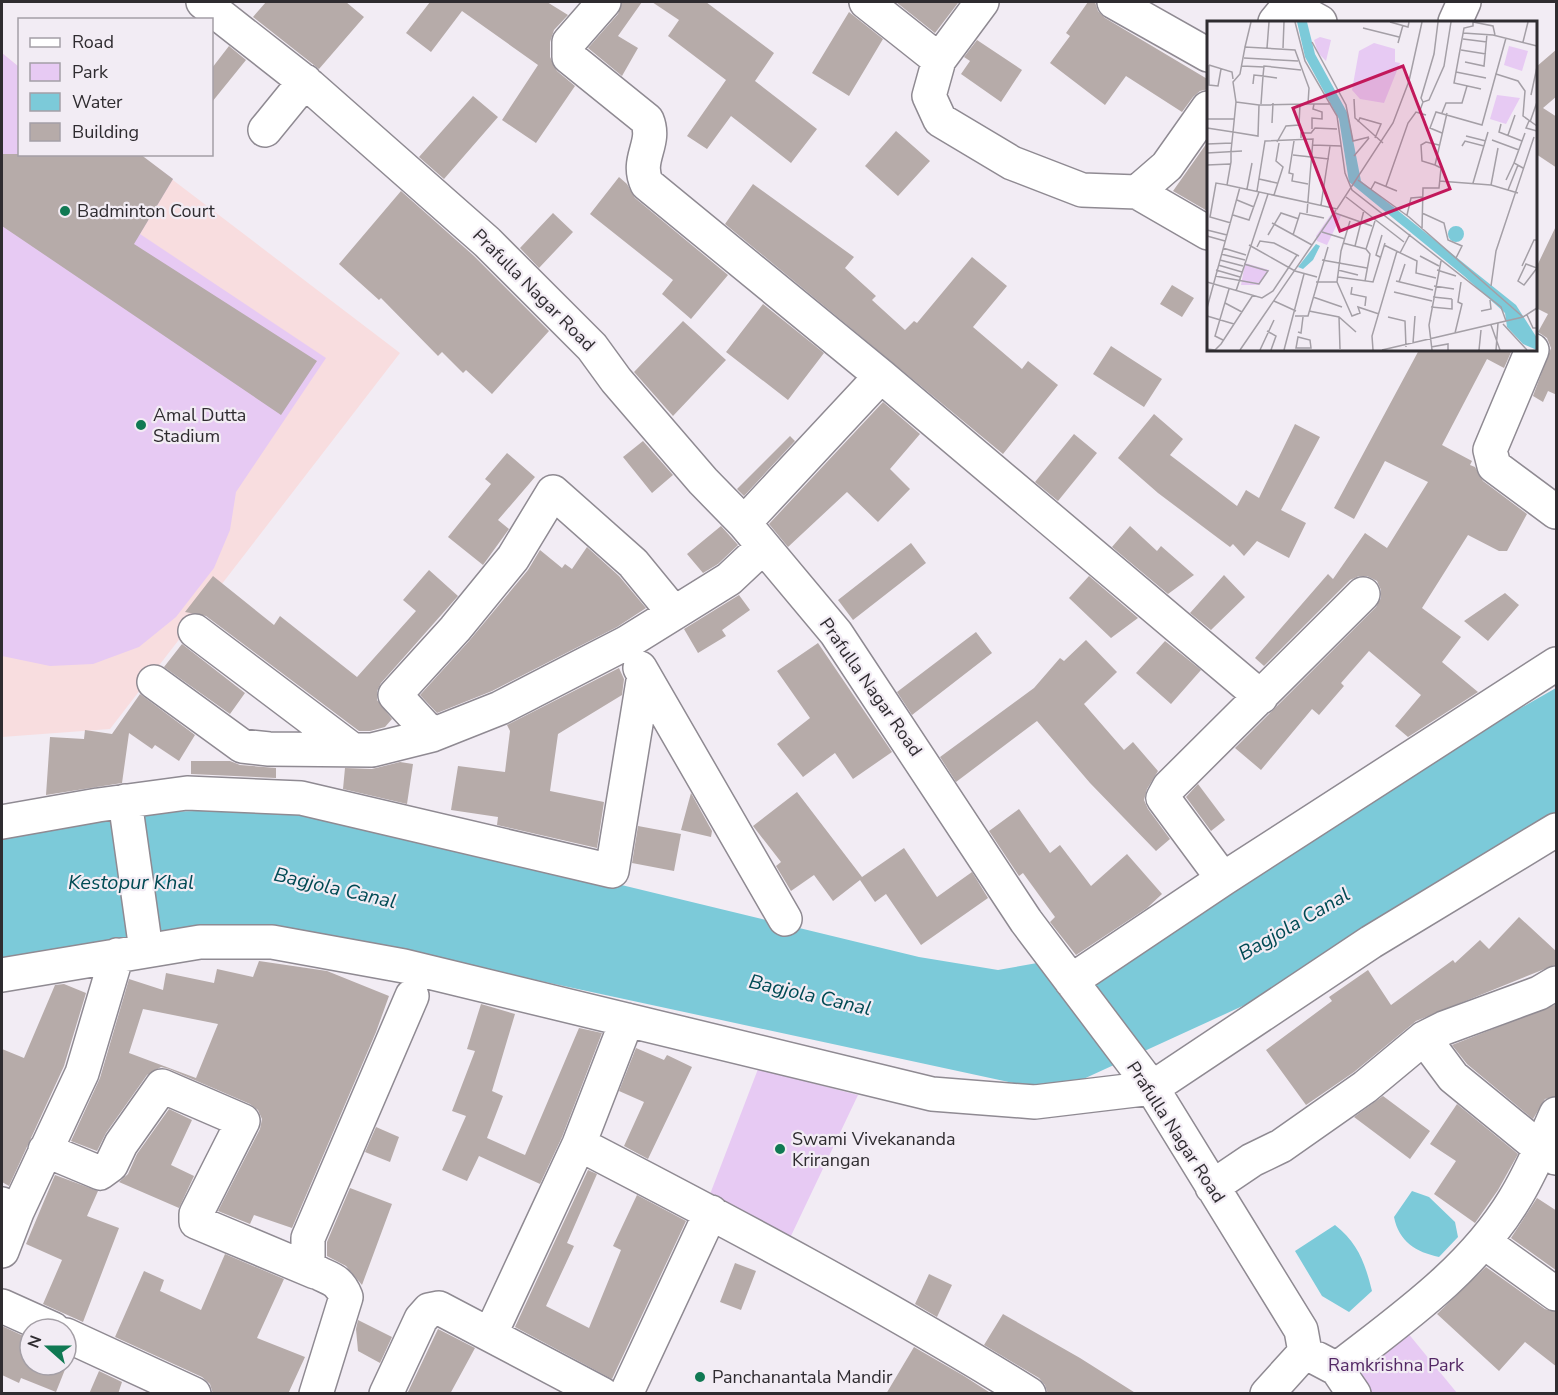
<svg xmlns="http://www.w3.org/2000/svg" width="1558" height="1395" font-family="'Nunito Sans',sans-serif">
<style>
.education{fill:#f8dddf}
.green{fill:#e7caf3}
.water{fill:#7ccad9}
.building{fill:#b6aba9;fill-rule:evenodd}
.lines{fill:none;stroke-linecap:round;stroke-linejoin:round}
.minor-casing{stroke:#8f8a92;stroke-width:36}
.minor{stroke:#fff;stroke-width:33}
.poi-dot{fill:#107953;stroke:#f2ecf4;stroke-width:2}
.labels{text-anchor:middle;dominant-baseline:central;stroke-width:4.5;stroke-linejoin:round;paint-order:stroke}
.poi-label{font-size:18px;fill:#2f2c30;stroke:#f2ecf4;text-anchor:start}
.street-label{font-size:18px;fill:#2f2c30;stroke:#f2ecf4}
.park-label{font-size:18px;fill:#532865;stroke:#f2ecf4}
.water-label{font-size:20px;font-style:italic;fill:#004a54;stroke:#f2ecf4}
.inset-road{fill:none;stroke:#a49fa6;stroke-width:1.5}
.view{fill:#c2185b;fill-opacity:0.15;stroke:#c2185b;stroke-width:3}
.inset-edge{fill:none;stroke:#2f2c30;stroke-width:3}
</style>
<rect width="100%" height="100%" fill="#f2ecf4"/>
<!-- education -->
<path class="education" d="M2 53 19 67 20 154 140 155 400 353 110 729 2 737Z"/>
<!-- green -->
<path class="green" d="M2 53 19 67 20 154 140 155 173 179 140 234 326 358 236 492 230 530 214 568 176 617 139 647 93 664 50 666 2 656Z
M758 1069 858 1095 790 1238 707 1202Z
M1398 1321 1457 1393H1362L1350 1372Z"/>
<!-- water -->
<path class="water" d="M1556 688V832L1295 982 1055 1092 309 931 2 966V833L126 813 304 808 919 957 998 970 1088 954Z
M1412 1191 1429 1197 1455 1222 1458 1237 1439 1257C1416 1252 1399 1242 1394 1217Z
M1335 1225C1358 1243 1365 1263 1372 1291L1349 1312 1322 1296 1295 1251Z"/>
<!-- building -->
<path class="building" d="M266 2H346L364 17 319 69 253 17Z
M430 2H547L568 15 554 30 550 42V57L557 71 575 86 536 143 502 120 538 65 462 11 431 52 406 33Z
M622 2H642L618 36 638 48 622 76 588 48 618 14Z
M652 2H706L774 53 755 81 817 129 791 163 731 116 707 149 687 136 726 80 668 36 679 20Z
M896 2H956L958 3 935 33Z
M1088 2H1095L1098 11 1105 18 1209 80V89L1200 91 1193 97 1182 112 1126 76 1105 105 1050 63 1070 36 1066 33Z
M849 12 883 39 849 96 812 73Z
M977 40 1022 70 1001 102 961 74 970 61 964 57Z
M229 46 246 60 212 102V68Z
M1557 49V96L1543 108 1557 117V168L1536 154V67Z
M473 96 498 117 444 179 419 157Z
M896 131 930 161 898 196 865 166Z
M1209 140V212L1173 191Z
M2 154H140L173 179 134 244 317 361 281 415 2 226Z
M619 177 627 184 635 198 728 275 691 319 662 294 673 280 590 214Z
M753 184 854 257 845 268 876 296 872 300 905 330 914 321 917 323 972 257 1007 286 973 327 1022 369 1028 361 1058 385 1003 454 725 224Z
M401 191 474 256 549 331 492 394 466 370 463 373 442 352 438 356 381 298 379 300 339 264Z
M553 213 573 232 539 268 520 248Z
M1557 224V395L1548 391 1543 402 1533 396 1551 348 1547 338 1538 332 1548 314 1536 308V268Z
M1172 285 1194 298 1182 317 1160 304Z
M763 304 824 353 788 400 726 352Z
M683 321 726 360 673 416 634 372Z
M1111 346 1162 379 1144 407 1093 374Z
M1419 350H1512L1504 368 1487 359 1442 445 1472 461 1470 465 1475 467 1483 481 1527 514 1507 551H1499L1468 535 1422 608 1461 637 1442 662 1478 692 1408 737 1395 726 1421 695 1369 651 1341 683 1344 686 1319 715 1312 709 1261 770 1235 748 1376 607 1381 598V590L1377 581 1367 576H1359L1350 580 1264 666 1255 658 1328 574 1333 579 1365 533 1387 548 1428 482 1385 461 1354 519 1334 508Z
M883 402 920 434 890 469 910 489 878 522 847 492 788 547 769 524Z
M1154 414 1183 439 1170 455 1237 506 1246 490 1259 498 1295 424 1320 437 1281 510 1306 523 1289 558 1257 541 1244 556 1233 544 1230 547 1158 493 1118 458Z
M1074 434 1097 453 1058 501 1035 482Z
M790 436 795 441 744 496 737 489Z
M643 441 673 475 652 493 623 457Z
M507 453 535 477 498 520 509 529 483 565 448 537 491 484 485 479Z
M721 526 738 545 718 564 703 573 687 554Z
M1130 526 1157 551 1161 546 1194 575 1168 594 1112 547Z
M911 543 926 563 853 620 838 600Z
M587 547 619 576 646 608 617 627 492 691 437 713 420 695 469 641 528 570 540 550 562 568 565 564 572 569Z
M429 570 458 596 381 683 377 691V700L392 719 385 727 370 731H359L206 616 185 612 213 576 274 625 280 616 357 677 416 611 403 600Z
M1224 575 1245 597 1211 630 1190 613Z
M1089 576 1138 618 1111 638 1069 598Z
M1505 593 1519 605 1488 641 1464 621Z
M739 595 750 610 722 630 726 636 698 653 684 629Z
M976 632 992 653 912 715 897 692Z
M1086 640 1117 672 1084 704 1124 750 1133 742 1158 771 1147 789 1144 800 1148 809 1170 839 1156 851 1090 783 1037 721 956 782 940 757 1034 688 1060 658 1064 661Z
M1165 641 1201 670 1171 704 1136 673Z
M818 643 892 752 853 779 835 753 803 777 777 744 810 718 777 671Z
M182 644 245 693 230 714 164 667Z
M619 668 624 679 622 695 558 734 550 791 604 802 597 848 497 825 498 817 451 810 458 766 505 772 510 731 507 725Z
M140 694 195 735 179 761 155 745 152 749 129 733 122 783 46 795 50 737 84 739 85 730 112 734Z
M191 761H230L240 765 276 768V778L191 774Z
M400 762 413 764 407 804 343 789 345 768 372 769Z
M1198 784 1225 820 1211 831 1186 797Z
M797 792 862 877 904 848 937 897 972 872 988 898 921 945 886 894 875 902 860 880 833 901 814 875 791 891 776 866 781 862 753 826Z
M691 793 712 831 711 837 681 830Z
M1019 809 1050 853 1060 845 1091 886 1127 854 1162 894 1147 908 1076 955 1050 922 1055 917 1023 873 1019 876 989 831Z
M638 826 681 834 674 871 632 863Z
M1519 917 1557 952V964L1416 1021 1354 1072 1306 1105 1266 1050 1332 1001 1329 997 1368 970 1391 1005 1453 960 1455 963 1480 940 1489 949Z
M259 961 327 971 389 996 376 1032 292 1228 254 1215 250 1224 218 1211 260 1129 262 1119 258 1110 250 1104 169 1069 161 1067 147 1075 106 1133 97 1151 71 1141 100 1078 129 979 163 990 166 973 214 983 217 969 253 977ZM143 1009 218 1024 196 1078 129 1053Z
M64 984 86 993 64 1066 9 1186 2 1182V1049L24 1058 55 985Z
M481 1004 515 1014 492 1091 503 1096 487 1138 525 1155 579 1028 602 1033 562 1137 540 1184 479 1156 467 1181 442 1170 466 1116 452 1111 475 1051 467 1049Z
M1557 1004V1096L1545 1099 1533 1119 1467 1064 1452 1045Z
M636 1048 664 1060 667 1055 692 1067 648 1159 624 1146 644 1102 619 1091Z
M1383 1096 1430 1131 1410 1159 1354 1117Z
M1457 1104 1518 1154 1498 1190 1475 1223 1434 1194 1456 1161 1430 1144Z
M169 1109 192 1120 171 1165 194 1176 179 1208 119 1182 128 1174 137 1154Z
M376 1127 399 1137 390 1162 365 1152Z
M588 1170 597 1174 567 1243 574 1246 546 1306 589 1328 621 1250 613 1246 637 1195 686 1221 612 1379 515 1327Z
M55 1175 98 1191 87 1216 119 1228 83 1322 43 1304 62 1260 26 1244Z
M350 1188 392 1204 362 1285 346 1266 327 1256V1242Z
M1537 1198 1557 1211V1271L1511 1238Z
M225 1254 284 1279 257 1338 305 1357 288 1394H213L210 1384 202 1377 115 1337 144 1271 164 1280 160 1291 201 1310Z
M735 1263 756 1271 741 1310 720 1302Z
M1486 1267 1545 1309 1557 1312V1367L1525 1342 1499 1371 1437 1314Z
M929 1274 952 1285 937 1317 915 1304Z
M1003 1314 1080 1358 1137 1394H1048L1045 1385 1039 1378 984 1345Z
M358 1320 392 1337 380 1363 358 1351 356 1329Z
M2 1326 30 1339V1365H66V1356L70 1357 56 1392 21 1378 19 1383 2 1375Z
M438 1329 475 1348 450 1394H407Z
M914 1347 964 1376 992 1394H886Z
M99 1371 122 1382 118 1394H89Z"/>
<g class="lines">
<!-- minor casing -->
<g class="minor-casing">
<path id="minor" d="M203 2 310 86 487 242 592 347 616 380 703 481 744 523 836 633 1026 921 1152 1088 1301 1330 1305 1352 1267 1394
M604 2 569 42V57L647 120C657 144 635 159 647 184L881 376 1261 697
M866 2 939 60
M982 2 939 60 929 96 940 120 1012 163 1082 190 1137 192 1167 166 1208 108
M1114 2 1208 55
M1275 22 1289 5 1320 22
M1455 22 1464 2
M265 130 305 81
M1137 192 1208 233
M1532 350 1490 450 1494 466 1556 512
M744 523 881 376
M195 631 350 748
M640 668 785 919
M154 682 242 746 269 749 372 750 432 735 500 708 626 643 729 579 763 547
M432 735 395 695 455 629 513 558 553 492 633 563 674 613
M125 801 146 950
M2 822 98 805 187 793 301 798 612 871 644 675
M1223 879 1163 798 1169 787 1363 594
M2 975 200 942H272L404 966 932 1094 1035 1102 1152 1088 1371 942 1556 830
M1071 981 1223 879 1556 664
M1424 1038 1453 1077 1541 1149 1556 1158
M579 1144C731 1223 883 1303 1029 1394
M45 1150 100 1173 111 1165 121 1144 162 1086 243 1121 196 1214V1222L315 1272
M1212 1187 1252 1160 1281 1146 1365 1087 1424 1038 1444 1028 1539 993 1556 983
M2 1204 17 1212 2 1251
M17 1212 82 1073 117 955
M1484 1242 1556 1294
M2 1306 53 1329
M491 1333 579 1144 627 1020
M66 1335 194 1394
M1318 1359 1337 1369 1354 1394
M1337 1369C1401 1319 1471 1271 1514 1200 1531 1173 1543 1143 1556 1114
M316 1394 346 1297C337 1274 324 1280 308 1266V1238L412 996
M386 1394 421 1319 429 1310 439 1308 602 1394
M626 1394 711 1212"/>
</g>
<!-- minor -->
<use href="#minor" class="minor"/>
</g>
<!-- markers -->
<g class="poi-dot">
<circle cx="65" cy="211" r="6"/>
<circle cx="141" cy="425" r="6"/>
<circle cx="780" cy="1149" r="6"/>
<circle cx="700" cy="1377" r="6"/>
</g>
<g class="labels">
<!-- poi labels -->
<g class="poi-label">
<text x="77" y="211">Badminton Court</text>
<text x="153" y="415">Amal Dutta<tspan x="153" dy="21">Stadium</tspan></text>
<text x="792" y="1139">Swami Vivekananda<tspan x="792" dy="21">Krirangan</tspan></text>
<text x="712" y="1377">Panchanantala Mandir</text>
</g>
<!-- street labels -->
<g class="street-label">
<text transform="translate(534 290) rotate(45)">Prafulla Nagar Road</text>
<text transform="translate(871 687) rotate(55)">Prafulla Nagar Road</text>
<text transform="translate(1176 1132) rotate(57)">Prafulla Nagar Road</text>
</g>
<!-- park labels -->
<g class="park-label">
<text x="1396" y="1365">Ramkrishna Park</text>
</g>
<!-- water labels -->
<g class="water-label">
<text x="131" y="882">Kestopur Khal</text>
<text transform="translate(335 888) rotate(13)">Bagjola Canal</text>
<text transform="translate(1294 924) rotate(-30)">Bagjola Canal</text>
<text transform="translate(810 995) rotate(13)">Bagjola Canal</text>
</g>
</g>
<!-- overview -->
<g transform="translate(1207 21)">
<rect width="330" height="330" fill="#f2ecf4"/>
<path d="M113 16 124 19 119 40 111 32 107 19ZM167 22 188 28V41L193 42 177 82 153 78 145 69 152 30ZM302 25 321 30 315 50 297 44ZM290 74 313 77 299 103 283 98ZM127 189 134 195 120 224 110 220 109 215ZM38 242 62 249 52 264H34Z" fill="#e7caf3"/>
<path d="M90 1H100L108 33 141 93 154 160 309 284 330 317V329L316 323 300 306 298 292 257 255 142 161 132 98 98 36ZM241 213a8 8 0 1 1 16 0a8 8 0 1 1-16 0ZM109 223 113 225 106 239 96 248 91 246Z" fill="#7ccad9"/>
<path class="inset-road" d="M88 1 98 40 130 95 138 152 145 169 294 286 299 300M183 1 201 6 202 1M266 1V5L257 7 247 62 274 68M266 1 286 5 288 14M156 7 192 16M256 12 286 14 330 25M299 17 289 53 311 60 318 70 316 95 330 105M256 18 280 21M105 21 139 84 146 120 162 116M316 21 321 1M191 22 196 4M38 26 44 1M60 27 62 1M76 27 77 1M254 29 279 33M37 37 91 40M258 41 277 45 280 13M2 44V64L11 65 14 48M2 44 25 51 26 58M35 45 57 46M249 51 279 57M70 57 56 55 57 45 94 49M46 63 47 54 56 55 54 83M324 74 330 46M147 78 148 97 176 122M29 81 52 84M216 81 214 77 227 33 231 1M101 83H124M212 92 216 81 222 79 237 45 244 1M235 92 239 82H255L260 65M0 98H27M322 100 319 107 330 110M151 101 153 97 174 103 168 117M323 101 330 81M65 102 66 82M294 103 292 111 315 120M0 107 26 111 51 115 52 84 101 83 102 67 88 29 38 26 33 53 26 61 29 81 26 111 24 130V141L20 164 9 162 3 196 24 202M105 108V97L115 98V91L106 88 107 83M235 112 223 107 229 91 275 104 289 53M301 114 308 94M259 115 279 120M94 117V112H104L108 107 130 108M285 119 312 129M87 120 82 152 86 153 85 160 101 163M70 121 79 105 92 104 93 83M0 123 25 122M106 124 134 125M255 125 258 120 277 125M291 127 284 164 311 172M0 132 35 130M86 134 122 138M147 135 162 117M0 144 23 143M228 144 215 140 214 124 219 121 232 124M316 147 307 142 318 112M52 158 70 162M151 159 202 196 316 296M299 159 307 142M232 160 284 164M266 162 281 111M20 164 130 188 186 102 202 60 215 1M179 165 201 102 209 91 219 94M40 168 45 142M164 168 168 161 190 170M301 169 311 144M50 170 58 120 106 118 100 192M67 174 76 146 69 140 72 122M139 176 197 221M30 179 47 186M114 184 123 125M128 192 165 205M215 192 237 202 241 219 255 225 249 237M26 194 42 199 52 171M200 194 204 177 215 176M143 200 134 230 130 261 145 295 153 292 151 286 172 293M65 202 105 224M215 208 216 167H232L234 147 228 144 240 92M0 209 20 214M115 211 138 218M61 214 74 192 92 198M86 214 93 192 117 197M0 215 18 220M136 222 159 228M42 224 88 250 110 256M177 224 210 240 209 252 229 257M148 225 157 189M50 226 53 220 67 222 92 235M16 227 39 234M193 232 203 213M14 233 38 239M213 235 232 245M173 236 169 234 175 214M13 239 36 245M115 239 160 247M319 243 330 247 317 264 311 260ZM11 244 35 251M315 245 327 219H330M9 249 33 256M131 249 151 254M230 249 249 255M8 255 52 263 61 250 37 243M131 256 166 261 178 222M158 260 163 233 159 228 168 200M189 260 226 269M0 261 55 277 66 270 90 234M109 261H130M192 261 198 243M227 265 247 268M284 265 289 230 327 116M145 266 144 273 159 276 158 285M29 270 61 173M187 271 225 280M106 276 135 286M226 276 245 278M67 280 89 290M18 282 35 291M224 286 245 288V278M0 287 33 166M102 290 132 296 149 311M274 290 284 288 283 279M320 294 326 307H330M0 295 27 303M88 295H101L121 226M132 296 133 328M181 296 198 300 199 326M296 303 320 329M284 304 293 329M60 310 69 315 64 329M91 311 94 312 96 296M248 312 255 283 251 281 254 261M91 316 103 319 104 327H89ZM16 319 8 315 22 268M206 322 208 295M224 326 241 323V329M0 328 8 329 14 323 46 274M33 329 129 189M53 329 67 299M77 329 97 253M166 329 165 315 190 230M175 329 316 296 330 287M225 329 222 304 234 240M272 329 274 309M289 329 291 302"/>
<path class="view" d="M196 45 243 168 133 210 86 87Z"/>
<rect width="330" height="330" class="inset-edge"/>
</g>
<!-- border -->
<rect width="1558" height="1395" fill="none" stroke="#2f2c30" stroke-width="6"/>
<!-- legend -->
<rect x="18" y="18" width="195" height="138" fill="#f2ecf4" stroke="#a49fa6" stroke-width="1.5"/>
<rect x="30" y="38" width="30" height="9" fill="#ffffff" stroke="#a49fa6" stroke-width="1.5"/>
<text x="72" y="48" font-size="18" fill="#2f2c30">Road</text>
<rect x="30" y="63" width="30" height="18" fill="#e7caf3" stroke="#a49fa6" stroke-width="1.5"/>
<text x="72" y="78" font-size="18" fill="#2f2c30">Park</text>
<rect x="30" y="93" width="30" height="18" fill="#7ccad9" stroke="#a49fa6" stroke-width="1.5"/>
<text x="72" y="108" font-size="18" fill="#2f2c30">Water</text>
<rect x="30" y="123" width="30" height="18" fill="#b6aba9" stroke="#a49fa6" stroke-width="1.5"/>
<text x="72" y="138" font-size="18" fill="#2f2c30">Building</text>
<!-- north arrow -->
<g transform="translate(48 1347) rotate(291)"><circle r="28" fill="#f2ecf4" stroke="#a49fa6" stroke-width="1.5"/>
<path d="M0-4.5L10 22L0 15L-10 22Z" fill="#107953"/>
<text y="-9" font-size="16" font-weight="bold" text-anchor="middle" fill="#2f2c30">N</text>
</g>
</svg>
